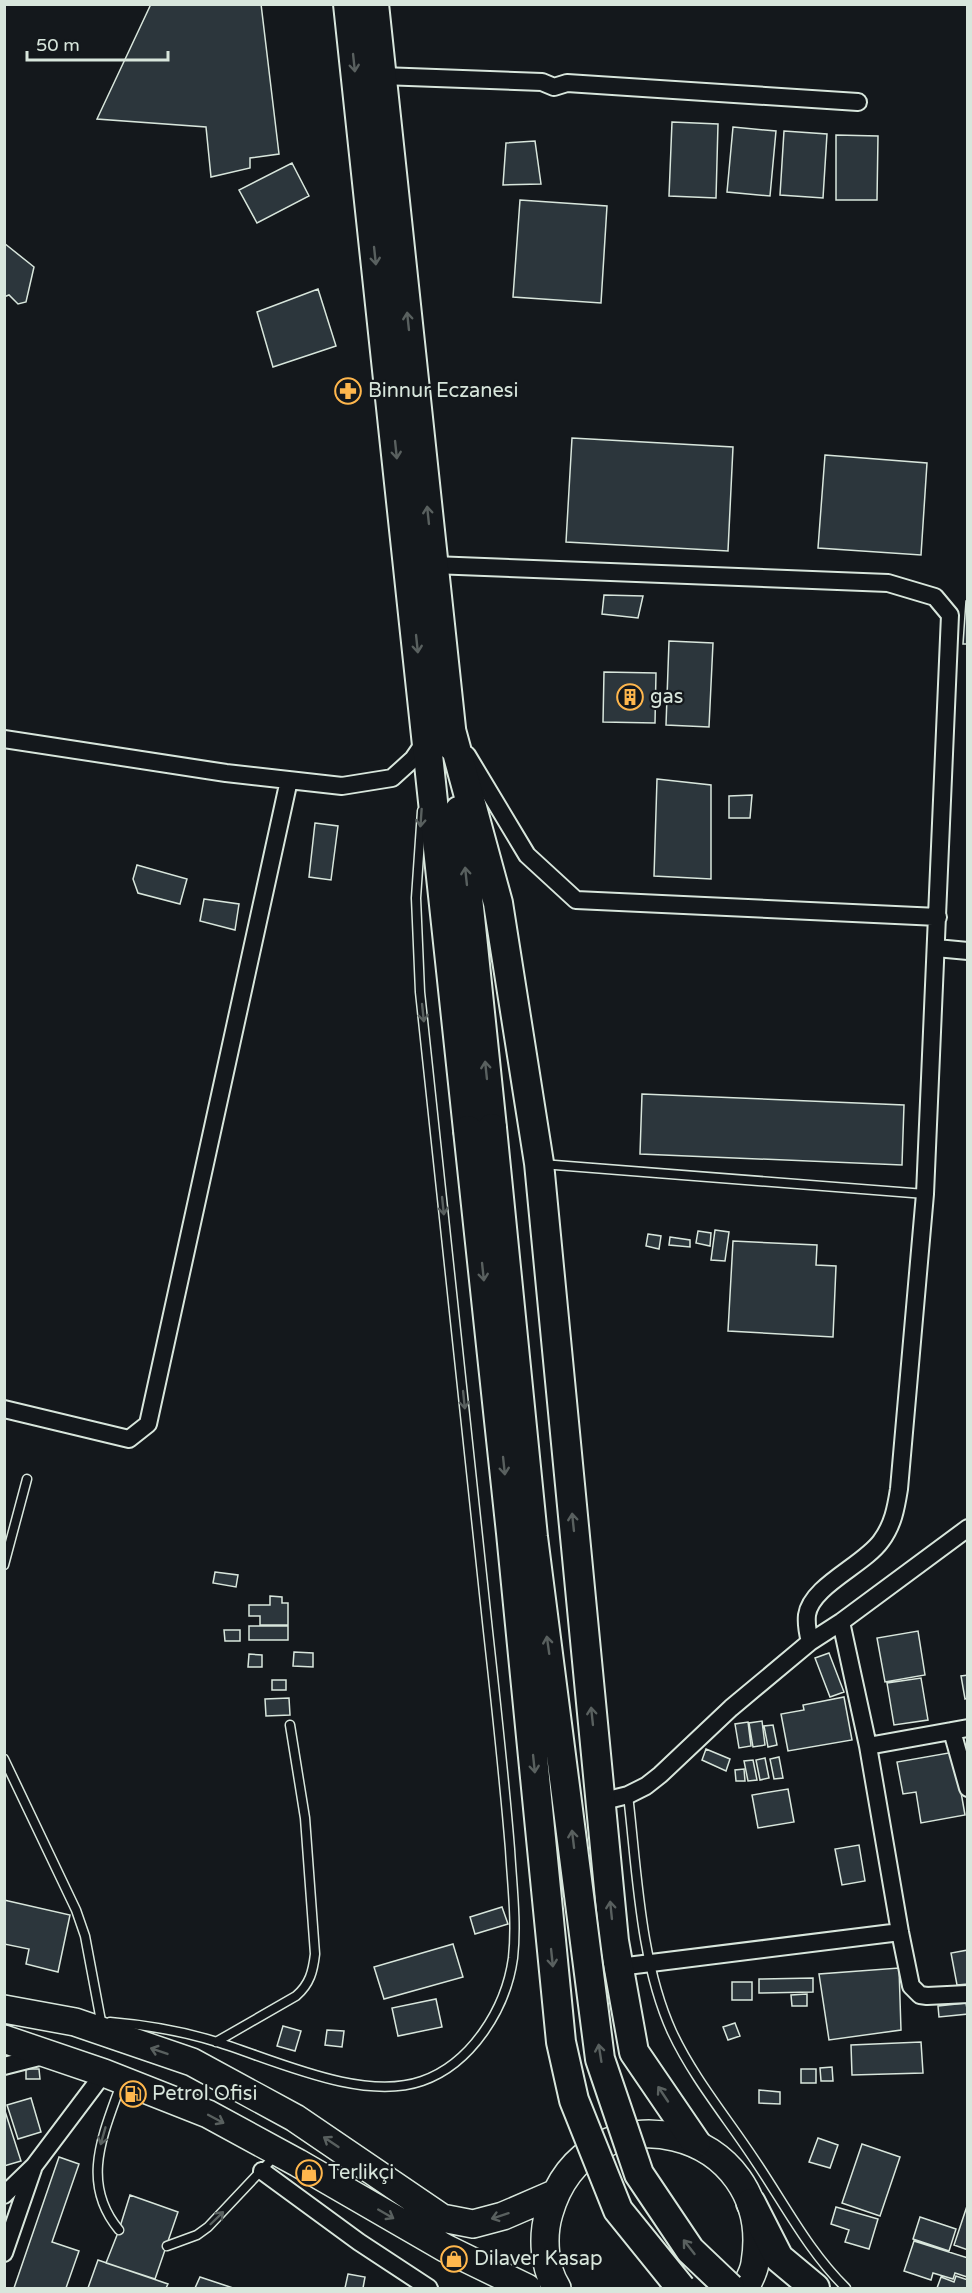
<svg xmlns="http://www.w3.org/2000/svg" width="972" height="2293" font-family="'Varela Round',sans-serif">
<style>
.building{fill:#2c363c;stroke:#d8e6dc;stroke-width:1.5}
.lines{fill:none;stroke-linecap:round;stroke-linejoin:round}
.service-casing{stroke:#d8e6dc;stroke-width:11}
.minor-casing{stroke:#d8e6dc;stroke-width:20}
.primary-casing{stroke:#d8e6dc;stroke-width:30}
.trunk-casing{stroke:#d8e6dc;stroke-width:32}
.service{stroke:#14181c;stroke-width:8}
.minor{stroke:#14181c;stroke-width:16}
.primary{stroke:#14181c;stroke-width:27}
.trunk{stroke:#14181c;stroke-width:28}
.trunk-bridge-casing{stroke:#d8e6dc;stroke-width:32;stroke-linecap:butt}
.trunk-bridge{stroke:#14181c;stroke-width:28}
.oneway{stroke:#59605f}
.labels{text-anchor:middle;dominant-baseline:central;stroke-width:4.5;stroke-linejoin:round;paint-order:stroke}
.poi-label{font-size:20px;fill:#d8e6dc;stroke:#14181c;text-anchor:start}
</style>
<rect width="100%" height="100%" fill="#14181c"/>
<!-- building -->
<path class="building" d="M151 4H261L279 154 250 158V168L211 177 206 127 97 119Z
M672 122 718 124 716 198 669 196Z
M733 127 776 131 770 196 727 192Z
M784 131 827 134 823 198 780 195Z
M836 135 878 136 877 200H836Z
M535 141 541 184 503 185 506 143Z
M292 163 309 196 257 223 239 190Z
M520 200 607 206 601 303 513 297Z
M4 243 34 267 26 302 18 304 9 295 4 297Z
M318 289 336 346 273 367 257 312Z
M572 438 733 447 728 551 566 542Z
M825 455 927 463 921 555 818 548Z
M604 595 643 596 638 618 602 614Z
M966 601H968V644H963Z
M669 641 713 643 709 727 666 725Z
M604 672 656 673 655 723 603 722Z
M657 779 711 785V879L654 876Z
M752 795 750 818H729V796Z
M315 823 338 826 331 880 309 877Z
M137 865 187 879 180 904 138 893 133 879Z
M204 899 239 904 235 930 200 921Z
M642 1094 904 1105 902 1165 640 1154Z
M715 1230 729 1232 725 1261 711 1260Z
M698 1231 711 1233 710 1246 696 1243Z
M648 1234 661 1236 659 1249 646 1246Z
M670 1237 690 1240V1247L669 1245Z
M733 1241 817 1245 816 1265 836 1266 833 1337 728 1331Z
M215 1572 238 1575 236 1587 213 1583Z
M270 1596 282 1597V1603H288V1625H260V1616H249V1605H270Z
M249 1626H288V1640H249Z
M224 1630H240V1641H225Z
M918 1631 925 1675 885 1682 877 1638Z
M294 1652 313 1653V1667L293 1666Z
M829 1653 844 1692 830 1697 815 1658Z
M249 1654 262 1655V1667H248Z
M968 1675V1698L965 1699 961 1676Z
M921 1678 928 1720 894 1725 887 1683Z
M272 1680H286V1690H272Z
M844 1697 852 1740 788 1751 781 1714 804 1710 803 1705Z
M289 1698 290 1715 266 1716 265 1699Z
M762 1721 765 1745 753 1747 749 1723Z
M748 1722 751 1746 739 1748 735 1724Z
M773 1725 777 1745 768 1747 764 1726Z
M706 1749 730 1759 726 1771 702 1760Z
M954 1752 965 1815 921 1823 916 1792 903 1794 897 1762Z
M779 1757 783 1778 774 1779 770 1759Z
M765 1758 769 1778 760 1780 756 1760Z
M753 1760 757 1780 748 1781 744 1761Z
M744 1769 745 1781H736L735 1770Z
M788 1789 794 1822 758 1828 752 1795Z
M859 1845 865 1881 842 1885 835 1849Z
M4 1900 70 1915 58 1972 26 1964 29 1949 4 1944Z
M502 1907 508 1924 475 1934 470 1917Z
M453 1944 463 1977 384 1999 374 1967Z
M968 1950V1984L957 1985 951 1953Z
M899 1968 901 2030 829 2040 819 1974Z
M813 1978V1992L759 1993V1979Z
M732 1982H752V2000H732Z
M807 1994V2006H792L791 1995Z
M436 1999 442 2027 398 2036 392 2008Z
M966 2003 968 2014 939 2017 938 2006Z
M735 2023 740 2036 728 2040 723 2027Z
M283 2026 301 2031 295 2051 277 2046Z
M327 2030 344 2031 342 2047 325 2045Z
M921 2042 923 2073 852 2075 851 2045Z
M832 2067 833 2081H821L820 2068Z
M26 2069H39L40 2079H26Z
M801 2069H816V2083H801Z
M759 2090 780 2092V2104L759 2103Z
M31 2098 41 2132 18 2139 7 2105Z
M4 2108 21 2161 4 2166Z
M818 2138 838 2145 830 2168 809 2162Z
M862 2144 900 2157 880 2216 842 2203Z
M59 2157 79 2164 52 2242 79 2251 66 2288H14Z
M130 2195 178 2212 155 2279 106 2263 119 2230Z
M968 2203V2250L954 2245Z
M836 2207 878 2219 869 2249 845 2242 849 2230 831 2224Z
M920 2217 956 2229 949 2251 913 2239Z
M914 2241 968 2258 967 2277 955 2273 953 2279 933 2273 931 2280 904 2271Z
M98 2260 168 2284 166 2288H88Z
M348 2274 365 2277 363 2288H345Z
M956 2276 968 2280V2288H937L941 2277 954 2282Z
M200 2277 233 2288H195Z"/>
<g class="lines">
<!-- service casing -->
<g class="service-casing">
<path id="service" d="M542 1164 925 1194
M4 1565 27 1479
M4 1759 76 1910 85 1936 101 2021
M628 1795C637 1871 640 1962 672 2032 694 2079 728 2119 756 2162 785 2205 809 2252 846 2288
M110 2022C146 2025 182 2031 217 2042 275 2060 362 2102 422 2081 471 2064 506 2009 513 1958 517 1922 512 1885 510 1849 504 1776 496 1703 488 1631 466 1418 443 1205 420 992L416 898 422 811
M216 2042 296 1996C310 1984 313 1971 315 1954L305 1818 290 1725
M119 2230C80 2183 103 2135 121 2084
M167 2246 197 2235 208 2227 275 2156"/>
</g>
<!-- minor casing -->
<g class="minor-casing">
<path id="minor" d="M382 76 542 82 554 87 567 83 858 102
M433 565 888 583 935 597 950 615 925 1194 899 1489C896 1508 893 1525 881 1541 864 1565 811 1586 807 1615 806 1624 808 1634 810 1642
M4 739 226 773 342 786 392 778 413 759 426 740
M467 755 527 855 576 900 938 917
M936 948 968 951
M4 1409 129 1439 148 1424 289 780
M841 1622 868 1746 900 1932 911 1986 920 1995 927 1996 968 1994
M952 1731 968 1788
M868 1746 968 1728
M600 1802 628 1795 646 1786 660 1775 731 1708 810 1642 841 1622 968 1528
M619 1967 900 1932
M4 2066 47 2055
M262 2171 359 2242 429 2288
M4 2195 34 2166 104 2073
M4 2253 33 2169"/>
</g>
<!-- primary casing -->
<g class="primary-casing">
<path id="primary" d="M4 2009 75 2022 192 2062 295 2118 442 2218 473 2224 503 2216 554 2194
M4 2039 104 2073 208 2114 298 2163 445 2248 527 2288
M557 2288C544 2268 542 2236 549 2213 587 2081 778 2126 755 2263 754 2272 749 2280 745 2288"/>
</g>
<!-- trunk casing -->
<g class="trunk-casing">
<path id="trunk" d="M348 4 468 1130
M374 4 453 747
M451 730 498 903 539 1163 614 1941 634 2052 696 2143
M459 811 492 1128
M751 2203 779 2258 815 2288"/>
</g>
<!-- service -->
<use href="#service" class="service"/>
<!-- minor -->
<use href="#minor" class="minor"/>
<!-- primary -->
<use href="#primary" class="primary"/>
<!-- trunk -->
<use href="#trunk" class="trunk"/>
<!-- trunk-bridge casing -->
<g class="trunk-bridge-casing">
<path id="trunk-bridge" d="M492 1128 533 1537 600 2059 639 2174 690 2250 730 2288
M468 1130 511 1533 561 2042 574 2100 618 2210 681 2288"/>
</g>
<!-- trunk-bridge -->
<use href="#trunk-bridge" class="trunk-bridge"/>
</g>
<!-- one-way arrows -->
<defs><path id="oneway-shaft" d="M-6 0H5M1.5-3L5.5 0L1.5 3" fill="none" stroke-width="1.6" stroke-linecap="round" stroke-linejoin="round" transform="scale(1.5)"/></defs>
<g class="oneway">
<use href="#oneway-shaft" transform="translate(354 63) rotate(84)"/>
<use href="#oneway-shaft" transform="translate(375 256) rotate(84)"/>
<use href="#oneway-shaft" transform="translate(408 321) rotate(-96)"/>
<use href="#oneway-shaft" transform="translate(396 450) rotate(84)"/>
<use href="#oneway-shaft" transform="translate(428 515) rotate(-96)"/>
<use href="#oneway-shaft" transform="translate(417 644) rotate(84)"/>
<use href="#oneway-shaft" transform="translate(421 818) rotate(94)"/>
<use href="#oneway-shaft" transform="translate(466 876) rotate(-96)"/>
<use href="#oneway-shaft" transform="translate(423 1013) rotate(84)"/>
<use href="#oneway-shaft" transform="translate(486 1070) rotate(-96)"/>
<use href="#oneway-shaft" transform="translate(443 1206) rotate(84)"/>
<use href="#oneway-shaft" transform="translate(483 1272) rotate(84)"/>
<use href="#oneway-shaft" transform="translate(464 1400) rotate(84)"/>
<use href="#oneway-shaft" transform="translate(504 1466) rotate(84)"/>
<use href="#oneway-shaft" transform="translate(573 1522) rotate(-96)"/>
<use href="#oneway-shaft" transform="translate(548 1645) rotate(-98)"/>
<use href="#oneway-shaft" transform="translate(592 1716) rotate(-96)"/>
<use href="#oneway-shaft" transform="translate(534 1764) rotate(84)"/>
<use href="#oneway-shaft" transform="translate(573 1839) rotate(-97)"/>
<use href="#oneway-shaft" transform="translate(611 1910) rotate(-96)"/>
<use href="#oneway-shaft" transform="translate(552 1958) rotate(84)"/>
<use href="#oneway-shaft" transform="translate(159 2051) rotate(-161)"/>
<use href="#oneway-shaft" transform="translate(600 2053) rotate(-99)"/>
<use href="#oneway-shaft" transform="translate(663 2094) rotate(-124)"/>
<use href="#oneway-shaft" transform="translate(216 2119) rotate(28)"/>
<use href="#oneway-shaft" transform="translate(103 2136) rotate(106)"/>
<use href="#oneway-shaft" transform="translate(331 2142) rotate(-146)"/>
<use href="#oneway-shaft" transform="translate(386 2214) rotate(30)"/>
<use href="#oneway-shaft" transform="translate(500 2216) rotate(162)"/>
<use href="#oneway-shaft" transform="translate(217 2218) rotate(-44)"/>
<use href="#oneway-shaft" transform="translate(689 2247) rotate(-128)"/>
</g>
<!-- icons -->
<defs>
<g id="pharmacy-ring" transform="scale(1.35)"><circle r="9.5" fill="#14181c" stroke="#ffb74d" stroke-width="1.5"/><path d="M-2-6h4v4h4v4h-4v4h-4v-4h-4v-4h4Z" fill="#ffb74d"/></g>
<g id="building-ring" transform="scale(1.35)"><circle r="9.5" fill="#14181c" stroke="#ffb74d" stroke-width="1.5"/><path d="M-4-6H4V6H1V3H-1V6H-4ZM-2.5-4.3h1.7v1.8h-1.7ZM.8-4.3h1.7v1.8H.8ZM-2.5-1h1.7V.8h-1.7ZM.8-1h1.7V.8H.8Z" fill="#ffb74d"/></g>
<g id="fuel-ring" transform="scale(1.35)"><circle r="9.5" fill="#14181c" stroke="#ffb74d" stroke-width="1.5"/><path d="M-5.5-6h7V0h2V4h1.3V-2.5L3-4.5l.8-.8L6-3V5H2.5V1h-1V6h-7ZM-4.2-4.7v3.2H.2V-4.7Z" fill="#ffb74d"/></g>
<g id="shop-ring" transform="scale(1.35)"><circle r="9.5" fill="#14181c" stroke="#ffb74d" stroke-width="1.5"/><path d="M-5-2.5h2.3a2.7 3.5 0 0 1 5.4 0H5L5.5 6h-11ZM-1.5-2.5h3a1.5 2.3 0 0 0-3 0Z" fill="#ffb74d"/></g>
</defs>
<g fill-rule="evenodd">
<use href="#pharmacy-ring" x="348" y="391"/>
<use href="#building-ring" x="630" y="697"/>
<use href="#fuel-ring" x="133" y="2094"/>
<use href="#shop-ring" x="309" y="2173"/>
<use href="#shop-ring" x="454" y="2259"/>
</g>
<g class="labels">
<!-- poi labels -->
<g class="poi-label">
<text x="368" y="391">Binnur Eczanesi</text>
<text x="650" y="697">gas</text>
<text x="152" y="2094">Petrol Ofisi</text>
<text x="328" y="2173">Terlikçi</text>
<text x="474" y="2259">Dilaver Kasap</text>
</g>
</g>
<!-- border -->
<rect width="972" height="2293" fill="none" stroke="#d8e6dc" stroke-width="12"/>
<!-- scale -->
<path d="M27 51v9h141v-9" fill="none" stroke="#d8e6dc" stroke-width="3"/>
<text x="36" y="51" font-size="18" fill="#d8e6dc" stroke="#14181c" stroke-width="4.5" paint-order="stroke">50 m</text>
</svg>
